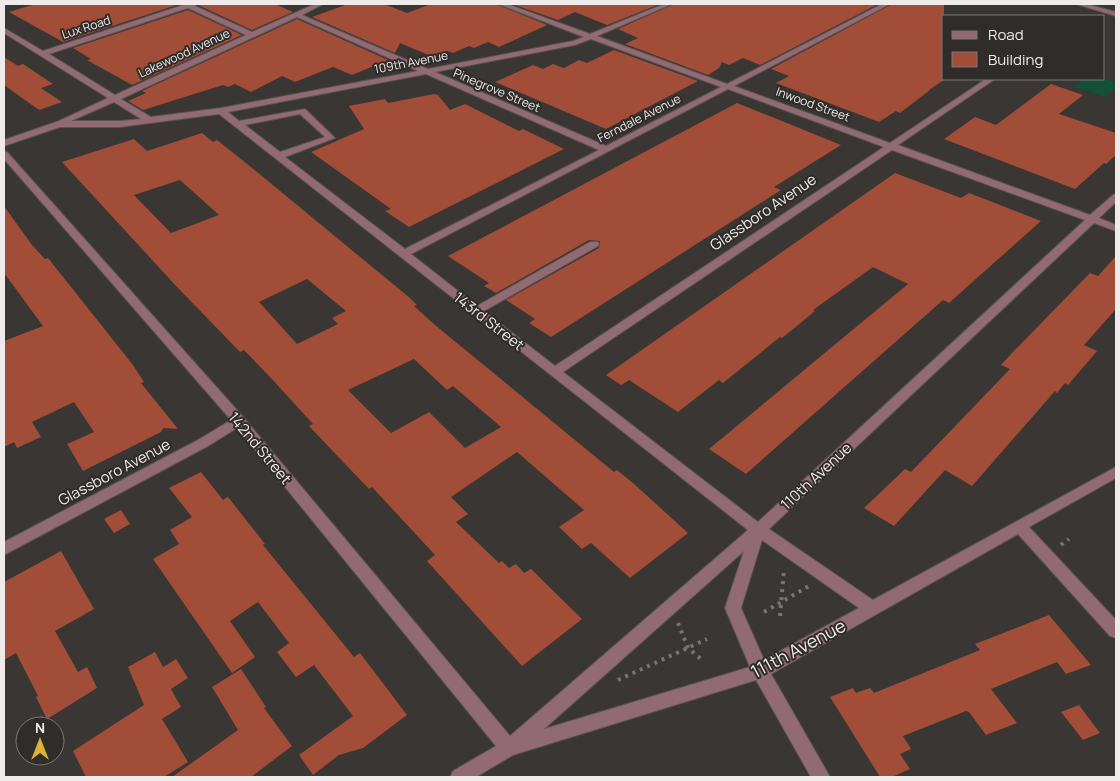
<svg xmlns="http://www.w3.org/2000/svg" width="1120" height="781" font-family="Manrope,sans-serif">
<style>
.green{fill:#135037}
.building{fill:#a14d38;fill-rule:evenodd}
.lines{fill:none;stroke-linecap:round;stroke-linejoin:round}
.minor-casing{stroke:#565350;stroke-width:2}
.path{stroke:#777472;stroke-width:4;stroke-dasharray:3 5;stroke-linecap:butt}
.minor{fill:#916a74;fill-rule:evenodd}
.labels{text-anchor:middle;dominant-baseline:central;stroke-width:4;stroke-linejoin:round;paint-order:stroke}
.far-street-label{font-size:12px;fill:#eeebea;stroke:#2f2c29}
.street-label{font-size:15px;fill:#eeebea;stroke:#2f2c29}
.near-street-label{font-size:18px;fill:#eeebea;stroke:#2f2c29}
</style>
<rect width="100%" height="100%" fill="#393633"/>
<!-- green -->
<path class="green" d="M1104 78 1116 82V88L1105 97 1073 87 1083 79Z"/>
<!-- building -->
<path class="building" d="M35 4H180L63 42 9 12Z
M199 4H275L293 12 252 30 198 5Z
M348 4H384L407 13 431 4H496L547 25 499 47 488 42 474 48 469 46 453 53 447 51 433 57 400 43 395 53 312 17Z
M512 4H660L607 25 575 12 558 20Z
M674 4H878L760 65 743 58 729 65 722 62 719 68 708 75 625 44 638 38 618 29Z
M892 4H944V80L929 90H930L900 113 896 111 879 122 776 83 789 76 771 69Z
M188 10 242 35 132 85 87 60 91 59 73 48Z
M297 19 388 60 352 75 333 67 295 82 282 76 251 92 235 84 228 87 223 85 143 110 128 101 146 93 142 91Z
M614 50 698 81 606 129 495 82 533 65 543 69 553 64 564 68 579 60 587 63Z
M4 57 18 66 23 64 53 84 41 88 62 102 39 110 4 85Z
M1051 84 1083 95 1059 114 1116 133V155L1106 164 1104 163 1075 189 944 139 975 117 996 125Z
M434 94 438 95 450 110 465 104 519 131 523 129 564 149 409 227 385 211 391 209 311 152 364 129 349 106 385 99 388 103Z
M737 103 841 145 774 187 781 190 551 337 529 323 535 319 506 300 599 248 600 241 589 240 496 293 484 286 489 283 448 256Z
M202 133 213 142 217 140 246 163 410 298 417 305 414 306 435 325 614 472 617 470 633 483 688 533 630 578 591 543 582 549 559 527 584 510 517 452 451 497 468 514 456 522 499 563 502 561 509 568 516 564 524 573 531 569 582 619 522 666 427 561 435 555 372 487 369 489 347 466 309 426 313 424 270 377 244 350 240 352 177 287 62 162 134 139 147 151ZM180 180 219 215 171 233 134 195ZM307 279 346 311 332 318 338 324 297 344 259 302ZM414 359 447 390 453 386 501 427 465 448 429 412 391 433 348 390Z
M895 173 961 198 969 193 1041 221 949 303 943 300 746 474 709 449 908 284 873 267 813 310 815 311 792 330 782 338 780 337 723 383 719 380 678 412 629 380 621 385 606 375Z
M4 206 32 245 45 259 48 258 133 365 144 382 141 383 178 429 163 428 161 432 83 471 67 444 94 432 74 402 32 422 41 437 17 448 14 442 4 447V341L43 326 4 273Z
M1116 256V309L1084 345 1097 351 1068 385 1065 383 1057 393 1055 391 972 486 945 470 894 526 864 508 905 469 911 472 1010 369 1001 365 1012 353 1090 273 1098 276Z
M201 472 223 500 228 497 265 544 263 545 354 657 360 653 407 715 363 748 339 755 313 775 299 755 353 716 314 665 296 677 277 652 289 643 258 602 230 621 255 657 232 673 153 559 179 544 170 530 192 517 169 488Z
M121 510 130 524 114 533 104 519Z
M61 551 94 609 55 631 78 672 87 667 97 688 47 719 36 697 38 696 16 653 4 660V582Z
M1049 615 1091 665 1066 674 1057 662 991 689 1017 723 986 735 969 712 966 711 903 736 911 749 900 754 910 769 892 777H880L830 697 853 688 856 693 870 688 874 693 980 650 975 644Z
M155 652 163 667 176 659 188 678 171 689 181 707 162 719 188 762 164 777H86L73 751 144 705 128 667Z
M241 669 266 707 264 708 292 746 251 777H172L238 730 212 687Z
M1079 705 1100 733 1083 740 1061 712Z"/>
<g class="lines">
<!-- minor casing -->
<g class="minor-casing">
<path id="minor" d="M182 4H197L195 6 252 32 315 4H323L302 15 428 69 573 41 584 37 498 4H507L590 34 664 4H672L597 36 727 84 882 4H890L734 86 890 143 986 79H995L898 145 1090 215 1113 195 1116 194V202L1099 218 1116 225V231L1094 223 769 529 873 600 1116 467V478L1029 527 1116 620V638L1110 636 1018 534 771 674 830 777H811L756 680 513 755 476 777H450L453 771 496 746 237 428 208 446 4 555V542L198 440 231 420 4 159V151L7 152 244 418 510 736 748 530 219 114 120 127H60L4 146V140L59 121 108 98 4 33V28L43 51 183 5ZM188 8 246 35 115 95 49 54ZM297 17 418 71 221 108 151 117 121 99ZM591 39 721 87 606 146 435 72 575 45ZM426 74 599 150 405 249 285 157 335 138 305 109 239 121 228 112ZM728 89 884 147 555 366 484 311 598 246 599 244 598 242H590L477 306 411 254ZM114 102 141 119 120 121H71ZM300 114 325 137 280 152 245 125ZM892 150 1085 220 758 522 563 372ZM762 540 859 608 764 660 741 608ZM744 551 725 608 750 667 544 729Z
M1076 4H1086L1116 12V16Z"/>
</g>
<!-- path -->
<path class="path" d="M1061 545 1069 539
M764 612 809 586
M780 616 784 570
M678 623 688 648 701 659
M618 680 707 639"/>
<!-- minor -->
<use href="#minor" class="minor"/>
</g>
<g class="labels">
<!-- far-street labels -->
<g class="far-street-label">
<text transform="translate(86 27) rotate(-18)">Lux Road</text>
<text transform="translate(184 53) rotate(-25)">Lakewood Avenue</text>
<text transform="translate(411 62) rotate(-11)">109th Avenue</text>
<text transform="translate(497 90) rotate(23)">Pinegrove Street</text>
<text transform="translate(813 104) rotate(20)">Inwood Street</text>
<text transform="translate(639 118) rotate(-27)">Ferndale Avenue</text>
</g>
<!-- street labels -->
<g class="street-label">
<text transform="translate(763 212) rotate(-34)">Glassboro Avenue</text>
<text transform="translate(489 321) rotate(38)">143rd Street</text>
<text transform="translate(260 448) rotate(50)">142nd Street</text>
<text transform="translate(114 472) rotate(-28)">Glassboro Avenue</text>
<text transform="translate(816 476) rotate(-43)">110th Avenue</text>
</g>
<!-- near-street labels -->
<g class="near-street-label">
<text transform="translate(798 648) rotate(-28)">111th Avenue</text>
</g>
</g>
<!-- border -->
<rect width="1120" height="781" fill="none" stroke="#eeebea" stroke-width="10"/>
<!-- legend -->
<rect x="942" y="15" width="162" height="65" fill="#2f2c29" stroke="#7b7876"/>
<rect x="952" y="31" width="25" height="8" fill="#916a74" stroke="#7b7876"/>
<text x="988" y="40" font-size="15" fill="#eeebea">Road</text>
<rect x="952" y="52" width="25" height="15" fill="#a14d38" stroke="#7b7876"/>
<text x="988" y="65" font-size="15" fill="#eeebea">Building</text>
<!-- north arrow -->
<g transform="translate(40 741)"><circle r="24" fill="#2f2c29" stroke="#7b7876"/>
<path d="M0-4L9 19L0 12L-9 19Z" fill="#ddb233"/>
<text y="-8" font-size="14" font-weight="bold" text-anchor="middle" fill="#eeebea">N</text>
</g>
</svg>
